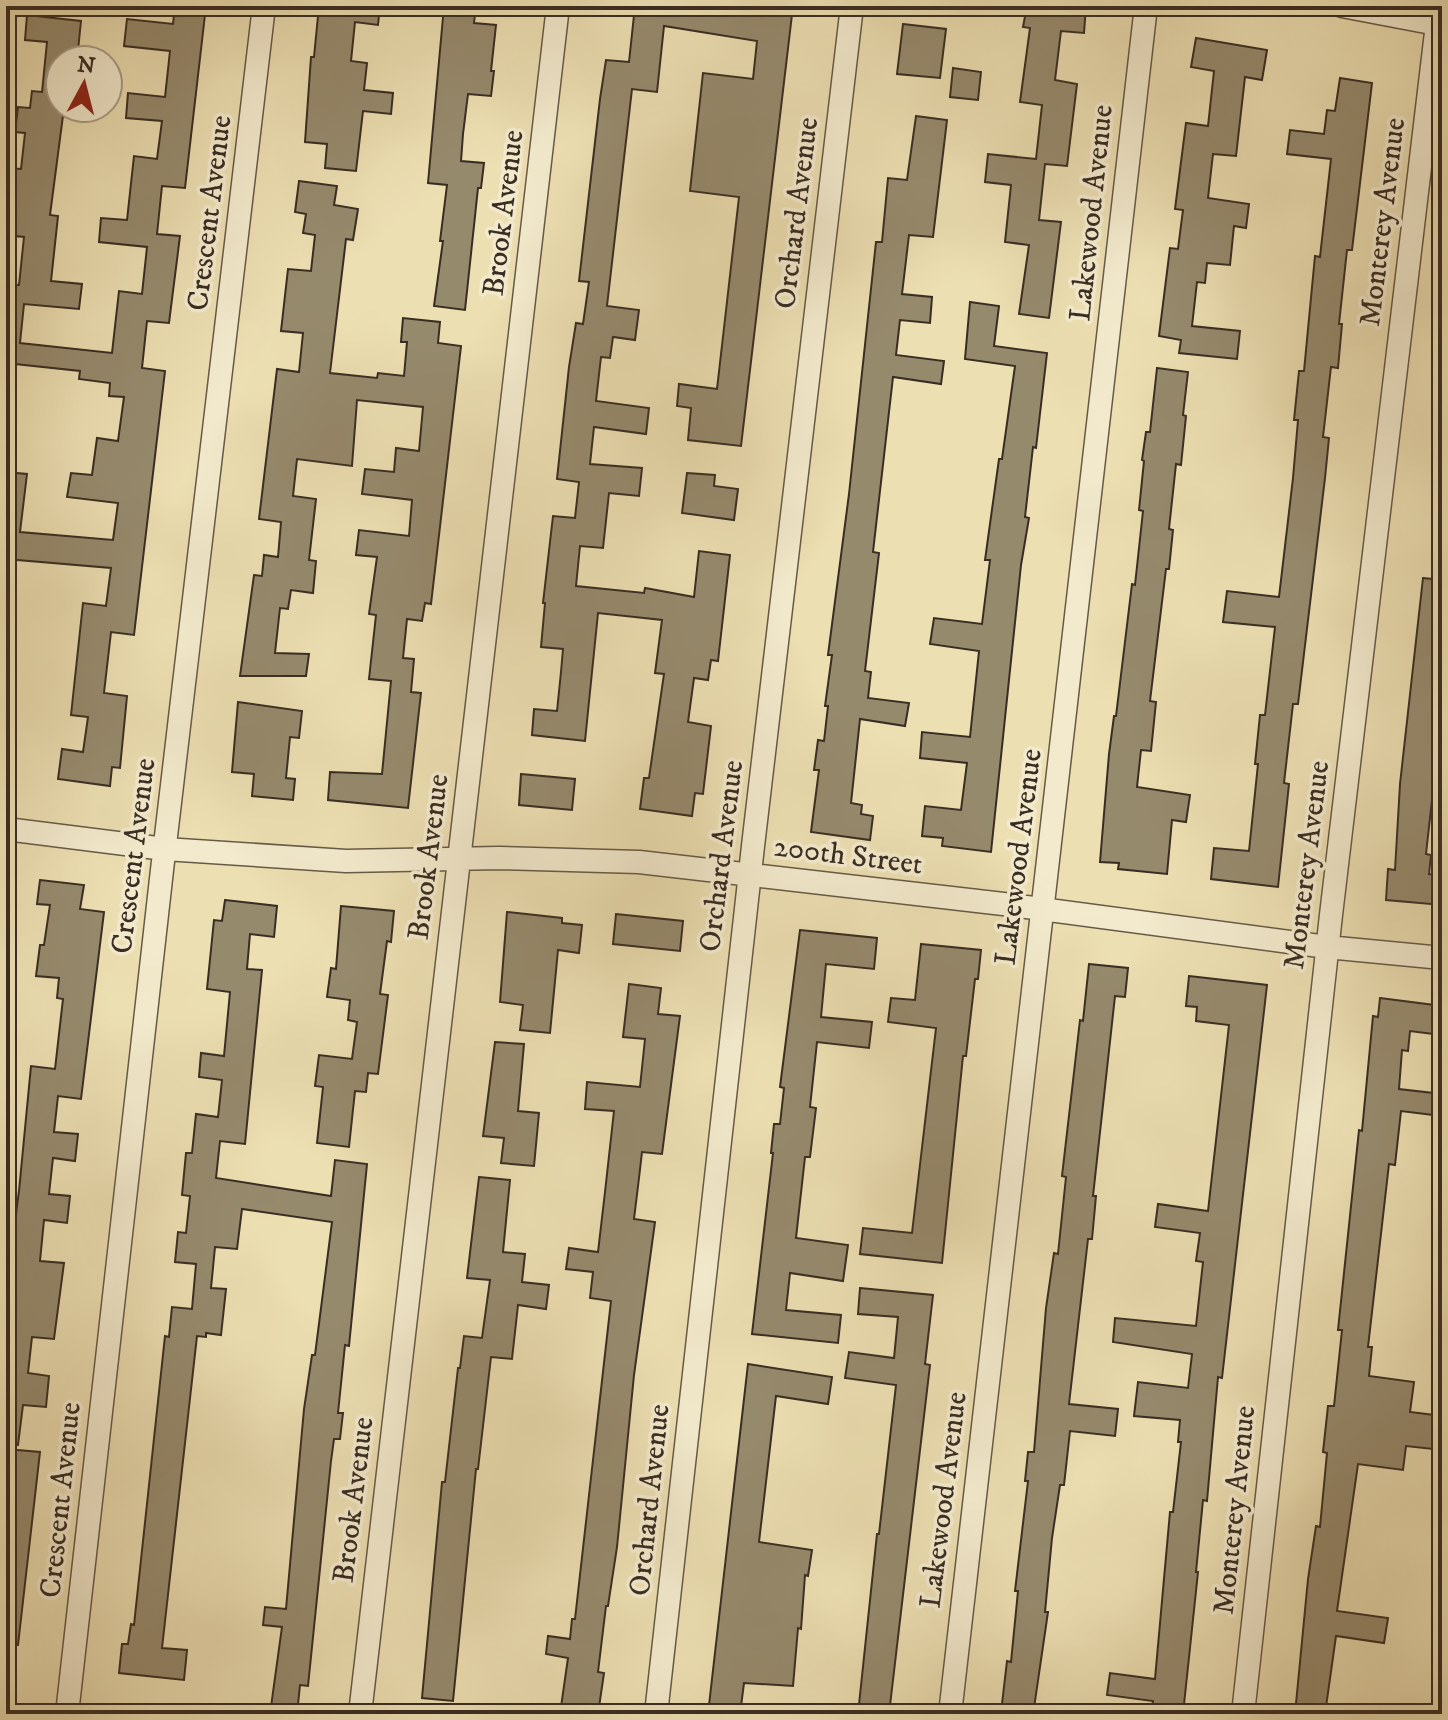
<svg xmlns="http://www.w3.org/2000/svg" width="1448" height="1720" font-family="'IM FELL DW Pica',serif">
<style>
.building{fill:#968a6d;stroke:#392d23;stroke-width:2}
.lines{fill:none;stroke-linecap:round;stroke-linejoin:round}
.street-casing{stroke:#665a47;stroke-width:25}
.street{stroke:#f3eacd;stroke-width:22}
.labels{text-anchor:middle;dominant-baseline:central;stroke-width:7;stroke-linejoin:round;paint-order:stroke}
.street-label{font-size:30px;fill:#392d23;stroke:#f3eacd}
</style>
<rect width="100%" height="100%" fill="#ecdfb2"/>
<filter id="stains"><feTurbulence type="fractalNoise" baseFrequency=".0025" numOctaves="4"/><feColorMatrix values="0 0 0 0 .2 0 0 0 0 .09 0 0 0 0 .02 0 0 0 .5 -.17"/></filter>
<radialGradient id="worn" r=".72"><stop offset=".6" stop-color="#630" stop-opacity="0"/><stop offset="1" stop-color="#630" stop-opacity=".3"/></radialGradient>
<!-- building -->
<path class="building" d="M175 6H206L185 188 162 186 157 234 180 236 169 323 147 321 142 368 165 371 134 635 111 632 104 693 127 696 120 768 112 767 110 786 58 779 62 749 83 752 88 717 71 715 83 603 106 606 111 568 6 559V472L27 474 20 532 113 540 118 503 67 497 71 473 92 475 97 438 118 441 124 397 109 396 110 383 79 379 80 371 6 363V284L19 285 24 237 6 235V192L9 168 21 169 25 133 15 132 18 107 30 108 32 91 42 92 47 42 25 40 27 15 81 21 77 60H60V108H64L50 215 58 216 51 281 82 284 79 309 24 304 20 343 112 353 119 291 142 294 147 247 99 242 101 218 127 220 134 156 157 159 162 121 126 118 128 93 165 97 170 51 124 46 127 19 173 24Z
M319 6H380L378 25 355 22 351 61 367 63 364 90 393 93 391 114 363 111 356 171 325 168 327 144 305 142 311 57H314Z
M444 6H476L474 23 496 25 491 71H494L491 96 468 94 463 134 461 161 484 163 481 188H478L465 310 434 306 443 241H440L447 185 428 183Z
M635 6H696L760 16 761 6H793L741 446 688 440 691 408 677 406 679 384 717 389 739 197 690 191 703 73 753 79 757 41 664 26 657 92 632 89 607 306 639 310 635 340 613 337 610 358 601 357 596 401 649 408 646 434 594 427 590 464 642 468 639 496 609 493 603 548 580 546 576 586 644 593 645 588 694 597 699 551 730 555 718 661 711 660 708 680 694 678 688 722 711 726 703 794 695 793 692 816 640 809 644 778H649L664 674 655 673 662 620 598 613 585 741 532 735 534 709 557 711 561 672 563 649 541 647 545 603H543L553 516 575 518 579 482 557 479 569 367 576 323 583 324 589 282 579 281 600 99 606 60 629 62Z
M1027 6H1086L1084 33 1061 31 1055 80 1077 84 1067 166 1045 164 1039 220 1061 222 1049 318 1019 314 1029 245 1005 242 1011 185 985 182 988 154 1036 159 1042 105 1020 102 1030 28 1023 27Z
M903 24 946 29 940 78 897 74Z
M1196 38 1267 50 1262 80 1245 77 1236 156 1213 154 1208 198 1249 204 1246 228 1234 226 1230 265 1207 263 1205 283 1197 282 1192 326 1240 331 1237 359 1179 353 1181 340 1159 336 1170 248 1178 249 1183 210 1175 209 1186 123 1208 126 1214 71 1191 67Z
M953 68 981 72 978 100 950 97Z
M1340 78 1372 83 1352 250H1347L1339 324H1342L1338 368 1331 367 1323 437 1329 438 1325 478 1298 704H1293L1284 783 1289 784 1278 887 1211 879 1214 848 1249 851 1258 764H1255L1260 715H1265L1275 627 1223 622 1227 591 1279 597 1293 478 1298 420H1294L1299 371H1304L1315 256 1320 257 1331 159 1287 154 1290 130 1324 134 1327 110 1335 111Z
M916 116 947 120 933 237 909 235 902 294 932 297 930 323 900 320 896 355 944 361 941 384 893 377 873 552 879 553 865 671 871 672 868 698 909 703 905 726 860 719 851 803 862 805 861 814 873 816 870 840 811 832 819 770H814L818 740 824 741 828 706H825L832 655H828L849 494 876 242H882L888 178 907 180Z
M299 181 337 186 334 205 358 209 353 240 346 239 330 373 377 378 378 373 404 376 407 342H401L403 318 440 322 438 343 461 346 431 604 425 603 422 621 407 619 403 658 414 659 411 692 421 693 408 808 328 800 330 772 382 774 391 681 369 679 376 615 369 614 377 557 356 555 359 530 409 536 412 500 362 494 365 469 394 472 396 448 419 451 423 407 357 400 352 466 297 459 293 496 316 499 309 560 316 561 313 593 291 590 288 609 280 608 275 653 309 654 306 676H240L254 575 262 576 264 555 278 557 281 522 259 519 277 369 299 372 303 333 281 331 288 269 311 271 315 235 303 233 306 214 295 212Z
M970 302 999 306 994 346 1047 353 1036 448 1033 447 1025 517 1029 518 1021 565 991 852 942 846 943 838 922 836 925 806 961 810 967 763 920 758 922 732 970 737 979 651 930 644 934 618 982 624 990 560H985L999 459H1002L1015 366 965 359Z
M1157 368 1188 372 1183 415 1186 416 1181 465 1176 464 1169 529 1173 530 1169 569H1166L1150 701 1156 702 1151 751 1141 750 1137 787 1190 795 1186 822 1172 820 1167 874 1118 869 1119 863 1100 862 1109 754 1114 716H1116L1132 584 1135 585 1143 511 1139 510 1144 461 1142 460 1146 432H1150Z
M687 473 715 475 714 486 738 489 734 520 682 513Z
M1423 578 1442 580V710L1426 854 1431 855 1429 874 1442 875V905L1386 900 1388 869 1395 870 1400 784Z
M238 702 302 711 299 738 290 737 286 778 295 779 293 800 252 796 254 774 232 772Z
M521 774 575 779 572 810 519 805Z
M40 880 84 885 80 909 104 912 81 1099 58 1096 54 1132 78 1134 75 1161 53 1158 49 1194 70 1196 67 1223 44 1220 40 1261 64 1263 54 1339 32 1337 28 1373 49 1376 46 1407 23 1405 18 1445 6 1444V1267H9L19 1191 31 1066 55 1069 63 999 57 998 59 978 36 976 40 945H44L50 905 37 904Z
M225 900 277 906 274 937 250 934 247 969 262 970 245 1144 220 1141 216 1178 331 1196 335 1160 367 1164 349 1346 345 1345 338 1413H343L340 1439H334L331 1461 308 1686 300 1685 297 1714H270L282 1627 263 1625 265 1607 286 1609 304 1409 312 1355H315L332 1222 242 1209 237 1249 215 1247 211 1288 226 1289 221 1335 206 1333V1337L197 1336 162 1648 187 1650 184 1680 119 1673 122 1644H128L131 1624 134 1625 165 1336 169 1337 172 1307 192 1309 196 1264 175 1262 178 1232 186 1233 190 1196 182 1195 186 1153H192L196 1114 218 1117 222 1080 199 1077 201 1053 224 1056 230 992 207 989 214 920 222 921Z
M341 906 394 911 391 942 387 941 380 994 388 995 378 1074 368 1073 366 1092 355 1091 349 1147 317 1143 323 1087 315 1086 319 1055 352 1059 357 1022 348 1020 350 1000 327 997 331 968 336 969Z
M507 912 562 918V923L582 925 579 953 558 950 550 1033 520 1030 523 1005 500 1002Z
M616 914 683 921 680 951 613 944Z
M800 930 877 938 874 969 826 964 821 1017 872 1022 869 1048 817 1042 810 1107 816 1108 810 1157H805L796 1238 848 1245 843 1281 790 1273 786 1310 841 1315 838 1343 752 1334 773 1153H771L774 1124H780L784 1088 780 1087Z
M921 944 981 950 978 979H975L966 1056H963L942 1263 860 1254 863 1228 912 1233 936 1028 888 1022 891 998 915 1000Z
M1089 964 1128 968 1125 997 1115 996 1093 1196H1096L1092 1239H1088L1069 1404 1118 1409 1115 1436 1070 1431 1064 1485H1060L1052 1538 1045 1612H1048L1034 1708 1002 1704 1007 1661 1011 1662 1018 1591H1015L1028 1481H1025L1028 1452H1034L1046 1308 1054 1253 1058 1254 1066 1177 1062 1176 1073 1081 1080 1020 1083 1021Z
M1189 976 1267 985 1222 1378 1218 1377 1207 1501 1203 1500 1196 1572H1198L1183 1714H1151L1153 1701 1107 1695 1110 1673 1155 1679 1170 1512H1173L1181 1442H1178L1180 1420 1134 1416 1138 1382 1188 1388 1192 1354 1113 1342 1115 1318 1196 1326 1203 1262 1196 1261 1200 1233 1155 1227 1158 1204 1208 1211 1229 1025 1196 1021 1197 1007 1186 1006Z
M629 984 661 988 658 1014 680 1016 662 1154 642 1152 639 1178 634 1219 655 1222 634 1375 617 1547 608 1606H606L598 1672 604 1673 598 1714H560L568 1658 546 1654 548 1636 570 1639 572 1619H575L611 1301 590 1298 593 1272 566 1269 569 1248 598 1252 605 1192 614 1111 585 1109 587 1082 640 1087 645 1039 623 1037Z
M1380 998 1442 1006V1035L1410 1031 1408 1051 1402 1050 1399 1089 1442 1094V1116L1401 1111 1395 1165 1389 1164 1368 1347H1372L1369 1376 1414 1382 1410 1412 1442 1416V1450L1406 1446 1403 1470 1358 1464 1337 1611 1388 1618 1384 1643 1336 1636 1325 1714H1295L1308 1579 1316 1526 1320 1527 1327 1453 1323 1452 1328 1406H1334L1342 1330H1338L1359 1130 1362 1131 1373 1016 1378 1017Z
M495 1042 524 1044 518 1111 539 1113 534 1166 501 1163 504 1138 483 1136Z
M479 1177 510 1180 503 1252 525 1254 522 1282 549 1285 546 1309 518 1305 512 1359 491 1357 478 1469H476L453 1701 422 1698 442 1482H445L458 1368H460L464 1336 482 1338 490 1280 467 1278Z
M860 1288 933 1295 925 1364 930 1365 889 1714H858L877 1534H879L896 1385 845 1378 849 1352 894 1358 898 1317 858 1314Z
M748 1364 832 1377 828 1404 776 1396 759 1542 812 1550 808 1576 805 1575 801 1629 798 1628 793 1686 744 1683 740 1714H708Z
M6 1449 40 1452 18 1645 6 1644Z"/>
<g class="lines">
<!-- street casing -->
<g class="street-casing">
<path id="street" d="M1342 6 1442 25
M6 829 165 849 346 861 499 858 639 862 1012 905 1327 947 1442 958
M67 1714 162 870 264 6
M360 1714 558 6
M656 1714 753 846 852 6
M950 1714 1146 6
M1243 1714 1331 915 1437 24"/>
</g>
<!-- street -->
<use href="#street" class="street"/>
</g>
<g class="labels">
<!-- street labels -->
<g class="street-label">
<text transform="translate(210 213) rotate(-83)">Crescent Avenue</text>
<text transform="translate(504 213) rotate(-83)">Brook Avenue</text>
<text transform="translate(797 213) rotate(-83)">Orchard Avenue</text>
<text transform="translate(1092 213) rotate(-84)">Lakewood Avenue</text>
<text transform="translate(1383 222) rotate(-83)">Monterey Avenue</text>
<text transform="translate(134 856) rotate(-83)">Crescent Avenue</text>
<text transform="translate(722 856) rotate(-83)">Orchard Avenue</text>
<text transform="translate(848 856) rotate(7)">200th Street</text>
<text transform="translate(429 857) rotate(-83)">Brook Avenue</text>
<text transform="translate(1019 857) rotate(-83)">Lakewood Avenue</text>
<text transform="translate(1307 865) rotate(-83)">Monterey Avenue</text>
<text transform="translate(61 1500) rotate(-84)">Crescent Avenue</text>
<text transform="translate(354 1500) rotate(-83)">Brook Avenue</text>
<text transform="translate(650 1500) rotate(-84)">Orchard Avenue</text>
<text transform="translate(944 1500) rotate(-83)">Lakewood Avenue</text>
<text transform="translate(1235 1510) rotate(-84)">Monterey Avenue</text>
</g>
</g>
<!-- margin -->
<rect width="1448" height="1720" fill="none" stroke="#ecdfb2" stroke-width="32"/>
<rect x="8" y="8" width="1432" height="1704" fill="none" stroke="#392d23" stroke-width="4"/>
<rect x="16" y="16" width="1416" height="1688" fill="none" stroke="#392d23" stroke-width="2"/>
<!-- north arrow -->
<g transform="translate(84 84) rotate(7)"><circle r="38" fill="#f3eacd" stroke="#a99e89" stroke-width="2"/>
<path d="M0-6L14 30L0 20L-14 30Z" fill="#8f2418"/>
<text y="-12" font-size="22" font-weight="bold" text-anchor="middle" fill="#392d23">N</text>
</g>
<rect width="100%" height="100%" filter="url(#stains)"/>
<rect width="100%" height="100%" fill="url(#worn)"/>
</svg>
